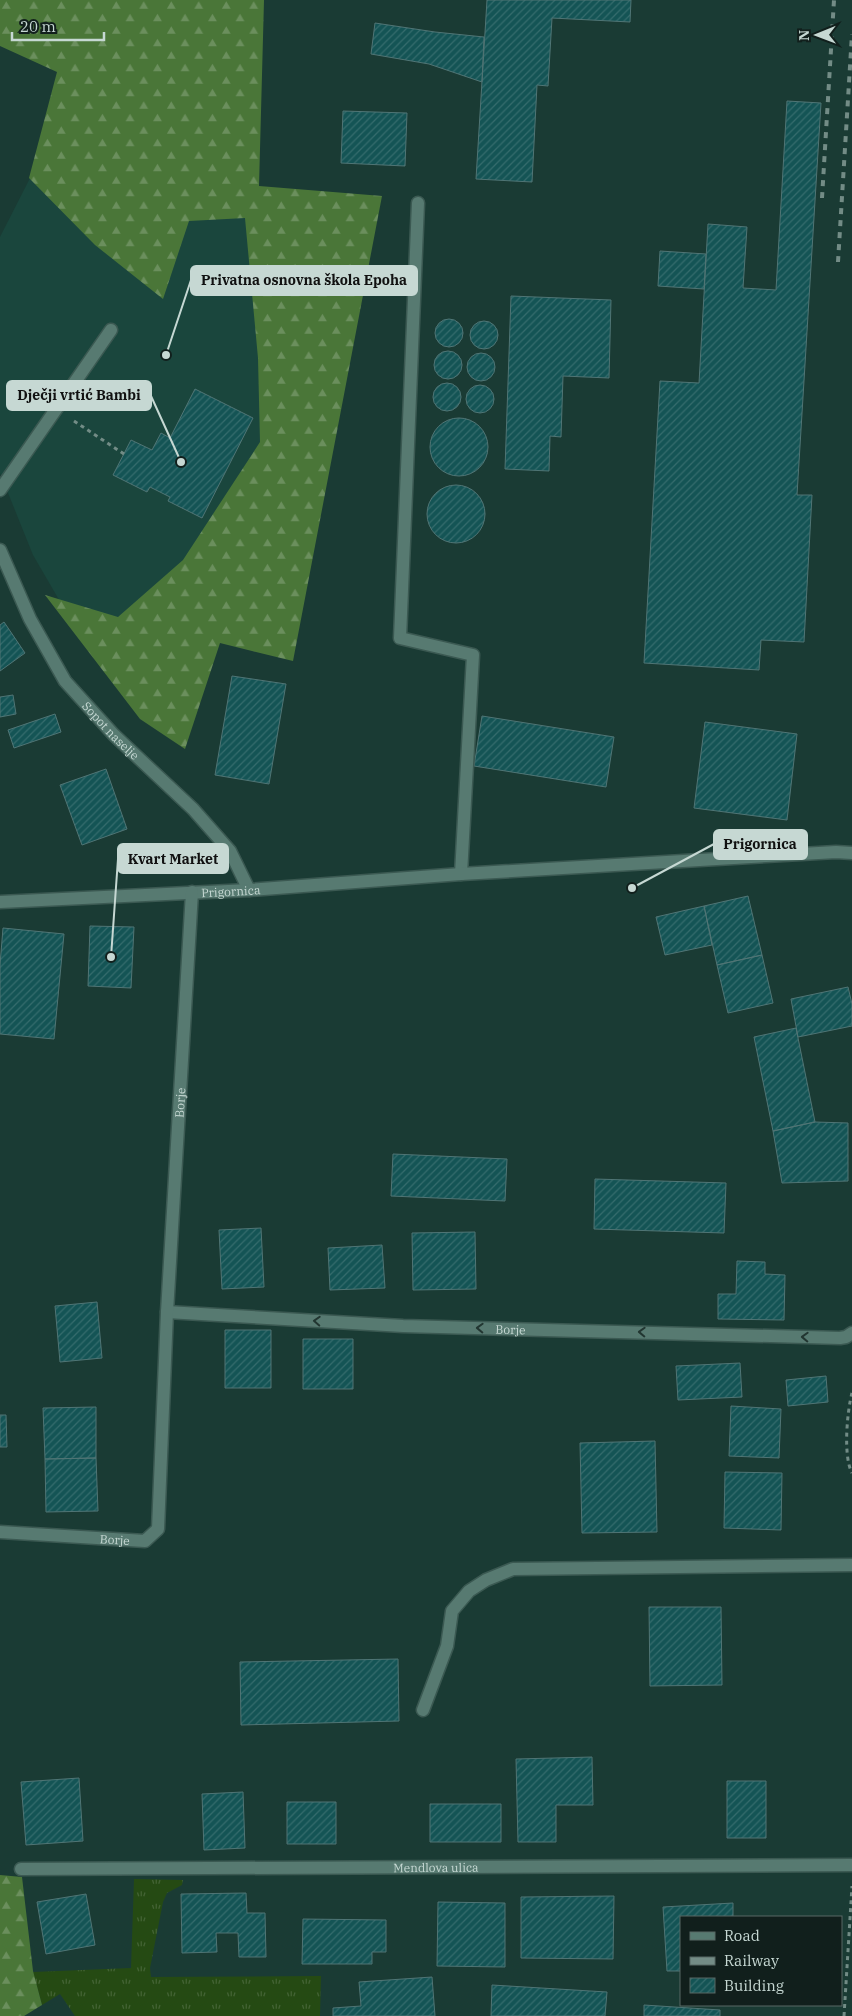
<svg xmlns="http://www.w3.org/2000/svg" width="852" height="2016" font-family="'IBM Plex Serif',serif">
<style>
.built{fill:#1a463d}
.grass{fill:url(#grass-tufts)}
.forest{fill:url(#forest-firs)}
.building{fill:url(#building-hatch);stroke:#507575}
.lines{fill:none;stroke-linecap:round;stroke-linejoin:round}
.minor-casing{stroke:#3b5952;stroke-width:15}
.path{stroke:#728c86;stroke-width:3;stroke-dasharray:4 4;stroke-linecap:butt}
.minor{stroke:#577a71;stroke-width:12}
.rail{stroke:#738c86;stroke-width:4;stroke-dasharray:6 6;stroke-linecap:butt}
.oneway{stroke:#223631}
.labels{text-anchor:middle;dominant-baseline:central;stroke-width:4.5;stroke-linejoin:round;paint-order:stroke}
.street-label{font-size:12px;fill:#c6d8d3;stroke:#111f1c}
.leader{fill:none;stroke:#c6d8d3;stroke-width:2}
.callout-dot{fill:#c6d8d3;stroke:#111f1c;stroke-width:2}
.callout{fill:#c6d8d3;stroke:#c6d8d3;stroke-width:2}
.callout-label{font-size:14px;text-anchor:middle;font-weight:bold;fill:#111}
</style>
<defs>
<pattern id="grass-tufts" width="24" height="20" patternUnits="userSpaceOnUse" patternTransform="scale(1.25)"><rect width="24" height="20" fill="#254a13"/><path d="M3 7l-1-3M5 7V3M7 7l1-3M15 17l-1-3M17 17v-4M19 17l1-3" fill="none" stroke="#436334"/></pattern>
<pattern id="forest-firs" width="22" height="20" patternUnits="userSpaceOnUse" patternTransform="scale(1.25)"><rect width="22" height="20" fill="#4a7638"/><path d="M5 1l3.5 6h-7zM16 11l3.5 6h-7z" fill="#6b8f5d"/></pattern>
<pattern id="building-hatch" width="6" height="6" patternUnits="userSpaceOnUse" patternTransform="scale(1.25)"><rect width="6" height="6" fill="#145455"/><path d="M-1 1l2-2M0 6l6-6M5 7l2-2" fill="none" stroke="#356c6d"/></pattern>
</defs>
<rect width="100%" height="100%" fill="#1a3b34"/>
<!-- built -->
<path class="built" d="M79 82 256 195 277 640 69 617 33 555 0 473V237Z"/>
<!-- grass -->
<path class="grass" d="M134 1879 183 1880 182 1885 167 1893 163 1902 150 1968 151 1977 321 1976 320 2016H75L60 1994 42 2005 33 1972 131 1968Z"/>
<!-- forest -->
<path class="forest" d="M0 0H264L259 186 382 196 293 661 220 643 185 749 140 719 45 595 118 617 183 560 260 442 258 358 245 218 189 221 163 299 95 245 29 178 57 72 0 46Z
M0 1875 22 1877 33 1971 42 2005 24 2016H0Z"/>
<!-- building -->
<path class="building" d="M487 0H631L630 22 552 18 548 86 537 85 532 182 476 179Z
M375 23 435 32 484 37 482 82 429 64 371 54Z
M787 101 821 103 797 495H812L804 642 761 640 759 670 644 663 660 381 699 383 708 224 747 227 743 288 776 290Z
M343 111 407 113 405 166 341 163Z
M660 251 706 254 704 289 658 286Z
M511 296 611 300 609 378 563 376 561 437 550 436 549 471 505 469Z
M435 333a14 14 0 1 1 28 0a14 14 0 1 1-28 0Z
M470 335a14 14 0 1 1 28 0a14 14 0 1 1-28 0Z
M434 365a14 14 0 1 1 28 0a14 14 0 1 1-28 0Z
M467 367a14 14 0 1 1 28 0a14 14 0 1 1-28 0Z
M433 397a14 14 0 1 1 28 0a14 14 0 1 1-28 0Z
M466 399a14 14 0 1 1 28 0a14 14 0 1 1-28 0Z
M195 389 253 418 202 518 168 501 170 497 150 487 147 492 113 475 131 440 152 450 161 433 170 438Z
M430 447a29 29 0 1 1 58 0a29 29 0 1 1-58 0Z
M427 514a29 29 0 1 1 58 0a29 29 0 1 1-58 0Z
M4 622 25 653 0 671V625Z
M232 676 286 684 269 784 215 775Z
M13 695 16 714 0 717V697Z
M55 714 61 732 14 748 8 730Z
M482 716 614 737 606 787 474 766Z
M705 722 797 734 787 820 694 808Z
M106 769 127 829 82 845 60 785Z
M748 896 762 955 717 965 704 906Z
M704 906 712 945 665 955 656 917Z
M90 926 134 927 131 988 88 986Z
M3 928 64 934 54 1039 0 1034V965Z
M762 955 773 1003 728 1013 717 965Z
M848 987 852 1004V1026L798 1037 791 999Z
M796 1028 815 1122 773 1131 754 1037Z
M815 1122 848 1123V1181L782 1183 773 1131Z
M393 1154 507 1159 505 1201 391 1196Z
M595 1179 726 1183 724 1233 594 1229Z
M261 1228 264 1287 222 1289 219 1230Z
M475 1232 476 1289 413 1290 412 1233Z
M382 1245 385 1288 330 1290 328 1248Z
M737 1261 765 1262V1274L785 1275 784 1320 718 1319V1294H736Z
M97 1302 102 1358 60 1362 55 1306Z
M225 1330H271V1388H225Z
M303 1339H353V1389H303Z
M740 1363 742 1397 678 1400 676 1366Z
M826 1376 828 1402 788 1406 786 1380Z
M731 1406 781 1409 779 1458 729 1456Z
M96 1407V1458L45 1459 43 1408Z
M0 1415H6L7 1447H0Z
M655 1441 657 1532 582 1533 580 1443Z
M96 1458 98 1511 46 1512 45 1459Z
M725 1472 782 1473 781 1530 724 1528Z
M649 1607H721L722 1685 650 1686Z
M398 1659 399 1721 241 1725 240 1662Z
M592 1757 593 1805H556V1842H518L516 1759Z
M79 1778 83 1841 26 1845 21 1782Z
M727 1781H766V1838H727Z
M243 1792 245 1848 204 1850 202 1794Z
M287 1802H336V1844H287Z
M430 1804H501V1842H430Z
M246 1893 247 1913H265L266 1957H239L238 1933H216L217 1952 182 1953 181 1894Z
M86 1894 95 1945 46 1954 37 1902Z
M614 1896 613 1959 521 1958V1897Z
M438 1902 505 1903V1967L437 1966Z
M733 1903V1917H681V1971H667L663 1907Z
M303 1919 386 1920V1952H372V1964H302Z
M432 1977 435 2016H333V2008L361 2006 359 1982Z
M492 1985 607 1992 605 2016H491Z
M644 2005 720 2010V2016H644Z"/>
<g class="lines">
<!-- minor casing -->
<g class="minor-casing">
<g id="minor">
<path d="M418 203 400 638 473 655 461 874"/>
<path d="M0 490 111 330"/>
<path id="s1" d="M0 550 30 619 65 681 114 735 193 809 230 851 249 890"/>
<path id="s2" d="M0 902 249 890 461 874 836 852 852 853"/>
<path id="s3" d="M167 1312 403 1326 840 1338 846 1337 852 1333"/>
<path id="s4" d="M0 1532 145 1541 158 1529 167 1312 192 892"/>
<path d="M423 1710 447 1646 452 1611 469 1591 486 1580 513 1569 852 1565"/>
<path id="s5" d="M21 1869 852 1865"/>
</g>
</g>
<!-- path -->
<path class="path" d="M74 421 124 454
M852 1393C847 1412 843 1456 852 1473
M844 2016 852 1886"/>
<!-- minor -->
<use href="#minor" class="minor"/>
<!-- rail -->
<path class="rail" d="M822 198 834 0
M838 262 852 34"/>
</g>
<!-- one-way arrows -->
<defs><path id="oneway-chevron" d="M-2-3.5L2.5 0L-2 3.5" fill="none" stroke-width="1.6" stroke-linecap="round" stroke-linejoin="round" transform="scale(1.25)"/></defs>
<g class="oneway">
<use href="#oneway-chevron" transform="translate(317 1321) rotate(-177)"/>
<use href="#oneway-chevron" transform="translate(480 1328) rotate(-178)"/>
<use href="#oneway-chevron" transform="translate(642 1332) rotate(-178)"/>
<use href="#oneway-chevron" transform="translate(805 1337) rotate(-178)"/>
</g>
<g class="labels">
<!-- street labels -->
<g class="street-label">
<text stroke="none"><textPath href="#s1" startOffset="214">Sopot naselje</textPath></text>
<text stroke="none"><textPath href="#s2" startOffset="231">Prigornica</textPath></text>
<text stroke="none"><textPath href="#s4" startOffset="590">Borje</textPath></text>
<text stroke="none"><textPath href="#s3" startOffset="344">Borje</textPath></text>
<text stroke="none"><textPath href="#s4" startOffset="115">Borje</textPath></text>
<text stroke="none"><textPath href="#s5" startOffset="415">Mendlova ulica</textPath></text>
</g>
</g>
<!-- callouts -->
<path class="leader" d="M166 355L191 280M181 462L151 396M632 888L714 844M111 957L118 859"/>
<g class="callout-dot">
<circle cx="166" cy="355" r="5"/>
<circle cx="181" cy="462" r="5"/>
<circle cx="632" cy="888" r="5"/>
<circle cx="111" cy="957" r="5"/>
</g>
<g class="callout">
<rect x="191" y="266" width="226" height="29" rx="5"/>
<rect x="7" y="381" width="144" height="29" rx="5"/>
<rect x="714" y="830" width="93" height="29" rx="5"/>
<rect x="118" y="844" width="110" height="29" rx="5"/>
</g>
<g class="callout-label">
<text x="304" y="285">Privatna osnovna škola Epoha</text>
<text x="79" y="400">Dječji vrtić Bambi</text>
<text x="760" y="849">Prigornica</text>
<text x="173" y="864">Kvart Market</text>
</g>
<!-- legend -->
<rect x="680" y="1916" width="162" height="90" fill="#111f1c" stroke="#596965"/>
<rect x="690" y="1932" width="25" height="8" fill="#577a71" stroke="#596965"/>
<text x="724" y="1941" font-size="15" fill="#c6d8d3">Road</text>
<rect x="690" y="1957" width="25" height="8" fill="#738c86" stroke="#596965"/>
<text x="724" y="1966" font-size="15" fill="#c6d8d3">Railway</text>
<rect x="690" y="1978" width="25" height="15" fill="url(#building-hatch)" stroke="#596965"/>
<text x="724" y="1991" font-size="15" fill="#c6d8d3">Building</text>
<!-- north arrow -->
<g transform="translate(817 35) rotate(269)" stroke="#111f1c" stroke-width="4" paint-order="stroke">
<path d="M0-4L9 19L0 12L-9 19Z" fill="#c6d8d3"/>
<text y="-8" font-size="14" font-weight="bold" text-anchor="middle" fill="#c6d8d3">N</text>
</g>
<!-- scale -->
<path d="M12 32v8h92v-8" fill="none" stroke="#c6d8d3" stroke-width="2.5"/>
<text x="20" y="32" font-size="15" fill="#c6d8d3" stroke="#111f1c" stroke-width="4" paint-order="stroke">20 m</text>
</svg>
